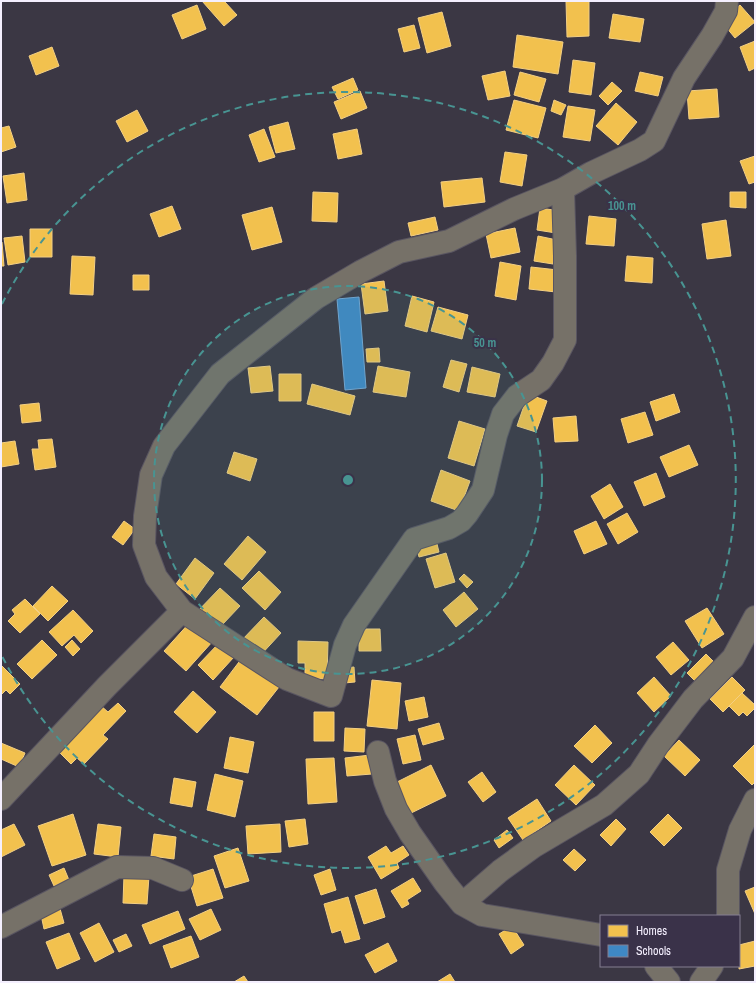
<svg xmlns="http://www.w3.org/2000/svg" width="756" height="983" font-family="'Archivo Narrow',sans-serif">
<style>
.homes{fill:#f2c14e;stroke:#f3cf83}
.schools{fill:#3f88c5;stroke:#75a7d6}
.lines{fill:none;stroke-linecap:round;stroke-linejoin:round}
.street-casing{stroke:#595561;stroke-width:24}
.street{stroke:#767168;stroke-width:22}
.ring{fill:none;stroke:#489492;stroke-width:2;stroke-dasharray:7 5}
.centre{fill:#489492;stroke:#3a3249;stroke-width:2}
.ring-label{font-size:12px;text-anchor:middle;font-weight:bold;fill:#489492;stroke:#3a3249;stroke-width:4;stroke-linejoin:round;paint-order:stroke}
</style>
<rect width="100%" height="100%" fill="#3b3744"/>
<!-- homes -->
<path class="homes" d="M202 1H224L237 15 224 26Z
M566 1H589V36L567 37Z
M197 5 206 29 182 39 172 15Z
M740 5 755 22 735 38 721 21Z
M442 12 451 46 427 53 418 18Z
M613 14 644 19 640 42 609 38Z
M414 25 420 48 404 52 398 29Z
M517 35 563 42 558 74 513 67Z
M755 41V68L749 71 740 47Z
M52 47 59 66 36 75 29 56Z
M573 60 595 63 591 95 569 92Z
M505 71 510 96 488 100 482 76Z
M520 72 546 79 539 102 514 95Z
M640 72 663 77 658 96 635 91Z
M353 78 358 90 338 99 332 87Z
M612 82 622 91 608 105 599 96Z
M717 89 719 117 689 119 687 91Z
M360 91 367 108 341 119 334 102Z
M514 100 546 108 538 138 506 130Z
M554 100 566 105 561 115 551 111Z
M616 103 637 122 618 145 596 126Z
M568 106 595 110 590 141 563 137Z
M137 110 148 131 127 142 116 121Z
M288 122 295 149 276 153 269 127Z
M9 126 16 147 1 152V128Z
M264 129 275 157 259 162 249 135Z
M357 129 362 154 338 159 333 134Z
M505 152 527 155 522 186 500 182Z
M755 156V182L749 184 740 161Z
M24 173 27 200 7 203 3 176Z
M482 178 485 202 444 207 441 182Z
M313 192 338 193 337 222 312 221Z
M730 192H746V208L730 207Z
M172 206 181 229 159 237 150 214Z
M272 207 282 242 252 250 242 215Z
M540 208 560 211 556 233 537 230Z
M589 216 616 219 614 246 586 244Z
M435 217 438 230 411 236 408 223Z
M726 220 731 256 707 259 702 224Z
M515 228 520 252 491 258 486 234Z
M30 229H52V257H30Z
M22 236 25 262 8 265 4 238Z
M538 236 557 240 553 264 534 261Z
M1 242H2L4 266H1Z
M72 256 95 257 93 295 70 294Z
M627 256 653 258 652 283 625 281Z
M500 262 521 266 516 300 495 296Z
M531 267 558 270 556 292 529 289Z
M133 275H149V290H133Z
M384 281 388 311 365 314 361 284Z
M412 296 434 302 427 332 405 326Z
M438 307 468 315 462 339 431 331Z
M379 348 380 362H367L366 349Z
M451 360 467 364 459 392 443 387Z
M270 366 273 391 251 393 248 368Z
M378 366 410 372 406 397 373 392Z
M472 367 500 374 495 397 467 392Z
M279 374H301V401H279Z
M312 384 355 396 350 415 307 404Z
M528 394 547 401 536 432 517 426Z
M674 394 680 412 656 421 650 402Z
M39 403 41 421 22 423 20 405Z
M645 412 653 435 628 443 621 419Z
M576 416 578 441 555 442 553 418Z
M459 421 485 429 474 466 448 458Z
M52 439 56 467 35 470 32 449H39L38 440Z
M15 441 19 464 1 467V443Z
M689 445 698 465 669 477 660 457Z
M234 452 257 459 250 481 227 473Z
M441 470 470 481 459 511 431 501Z
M656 473 665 497 644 506 634 482Z
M610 484 623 507 604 519 591 496Z
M627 513 638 532 618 544 607 524Z
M124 521 135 529 123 545 112 537Z
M596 521 607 544 584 554 574 531Z
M248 536 266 552 242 580 224 564Z
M436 540 439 552 419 557 416 545Z
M446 553 455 582 435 588 426 559Z
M195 558 214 573 195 599 176 584Z
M259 571 281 592 265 610 242 588Z
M464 574 473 582 467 588 459 579Z
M52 586 68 601 48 621 33 606Z
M220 588 240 606 222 625 216 620 209 627 195 614Z
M464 592 478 609 456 627 443 610Z
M25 599 40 614 20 633 8 621 15 614 12 610Z
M707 608 724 634 702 648 685 621Z
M73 610 93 631 81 643 74 635 62 646 49 632Z
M264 617 281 633 258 658 241 641Z
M191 621 213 641 186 671 164 651Z
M359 629H380L381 651H359Z
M42 640 57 655 32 679 17 664Z
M72 640 80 649 73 656 65 647Z
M298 641 328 642 327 679 305 678V663H298Z
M673 642 689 660 671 675 656 657Z
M219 643 234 657 213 680 198 665Z
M706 654 719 667 700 686 687 673Z
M242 658 279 687 257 715 220 687Z
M1 665 20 684 10 694 6 690 1 695Z
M354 667 355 682 344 683V668Z
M654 677 671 696 654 712 637 693Z
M732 677 745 690 723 712 710 699Z
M372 680 401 683 397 729 367 726Z
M193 691 216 712 197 733 174 712Z
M742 693 755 705V708L747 716 743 712 739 716 729 706Z
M424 697 428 717 409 721 405 701Z
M118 703 126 711 103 735 108 739 84 764 77 758 71 764 57 750 100 705 108 712Z
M314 712H334V741H314Z
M439 723 444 739 423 745 418 729Z
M595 725 612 743 592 763 574 746Z
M345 728 365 729 364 752 344 751Z
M415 735 421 760 403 764 397 739Z
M230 737 254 742 248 773 224 768Z
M679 740 700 760 685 776 664 756Z
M1 743 25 753 19 767 1 759Z
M755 744V782L752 785 733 766Z
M370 755 372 774 347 776 345 758Z
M334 758 337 802 308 804 306 759Z
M431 765 446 796 407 815 393 784Z
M574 765 595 785 576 805 555 785Z
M482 772 496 792 483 802 468 782Z
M215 774 243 781 235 817 207 810Z
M174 778 196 782 192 807 170 803Z
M537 799 551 821 523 840 508 818Z
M73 814 86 855 52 866 38 826Z
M668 814 682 828 664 846 650 832Z
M305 819 308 844 289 847 285 821Z
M616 819 626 829 611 846 600 835Z
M14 824 25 845 1 857V830Z
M98 824 121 827 118 857 94 854Z
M280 824 281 852 248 854 246 826Z
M507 830 513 838 499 848 494 840Z
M154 834 176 837 174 859 151 856Z
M386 846 391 853 403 846 409 855 397 863 399 868 381 879 368 857Z
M238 848 249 881 225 888 214 856Z
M574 849 586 860 575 871 563 860Z
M64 868 69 880 54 886 49 875Z
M213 869 223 898 197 906 188 877Z
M330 869 336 890 321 895 314 875Z
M124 875 149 876 147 904 123 903Z
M413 878 421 891 407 900 409 904 402 908 391 891Z
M755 887V914L745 891Z
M376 889 385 917 364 924 355 896Z
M348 897 360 939 345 943 341 930 332 933 324 904Z
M59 905 64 923 44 929 40 910Z
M211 909 221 930 200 940 189 919Z
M178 911 185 929 150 944 142 925Z
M99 923 114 952 95 962 80 933Z
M512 926 524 945 511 954 499 934Z
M69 933 80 959 57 969 46 942Z
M126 934 132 946 119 952 113 940Z
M191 936 199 957 171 968 163 946Z
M755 941V966L739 969V945Z
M388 943 397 961 375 973 365 955Z
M450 974 455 982H437Z
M244 976 248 982H234Z"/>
<!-- schools -->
<path class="schools" d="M359 297 366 388 345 390 337 299Z"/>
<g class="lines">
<!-- street casing -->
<g class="street-casing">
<path id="street" d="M182 611 156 577 144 545 145 516 151 475 164 446 220 374 316 298 360 272 399 252 449 241 514 209 563 189 591 173 640 150 654 141 684 78 712 36 726 11 727 1
M378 752 385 781 396 809 410 833 445 883 462 904 482 915 601 935
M1 799 107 686 182 611 287 679 331 696 345 645 354 625 414 539 449 528 461 521 467 514 483 490 496 435 503 414 517 396 541 380 553 363 565 340V256L563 189
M462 904 500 871 533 847 604 805 639 774 658 745 693 699 733 658 755 617
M728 916V870L740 830 755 800
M1 927 117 867 153 868 182 880
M656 966 669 982
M701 982 712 966"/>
</g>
<!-- street -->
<use href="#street" class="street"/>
</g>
<!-- distance rings -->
<circle cx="348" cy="480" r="194" fill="#489492" fill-opacity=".12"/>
<g class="ring">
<circle cx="348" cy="480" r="194"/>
<path d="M2 304A388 388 0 1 1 2 656"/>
</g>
<circle cx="348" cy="480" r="6" class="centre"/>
<g class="ring-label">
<text x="622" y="210">100 m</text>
<text x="485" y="347">50 m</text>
</g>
<!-- border -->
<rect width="756" height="983" fill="none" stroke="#f4effe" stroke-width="4"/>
<!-- legend -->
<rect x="600" y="915" width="140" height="52" fill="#3a3249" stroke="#847e91"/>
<rect x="608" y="925" width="20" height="12" fill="#f2c14e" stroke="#847e91"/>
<text x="636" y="935" font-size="12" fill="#f4effe">Homes</text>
<rect x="608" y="945" width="20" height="12" fill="#3f88c5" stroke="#847e91"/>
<text x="636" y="955" font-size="12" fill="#f4effe">Schools</text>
</svg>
